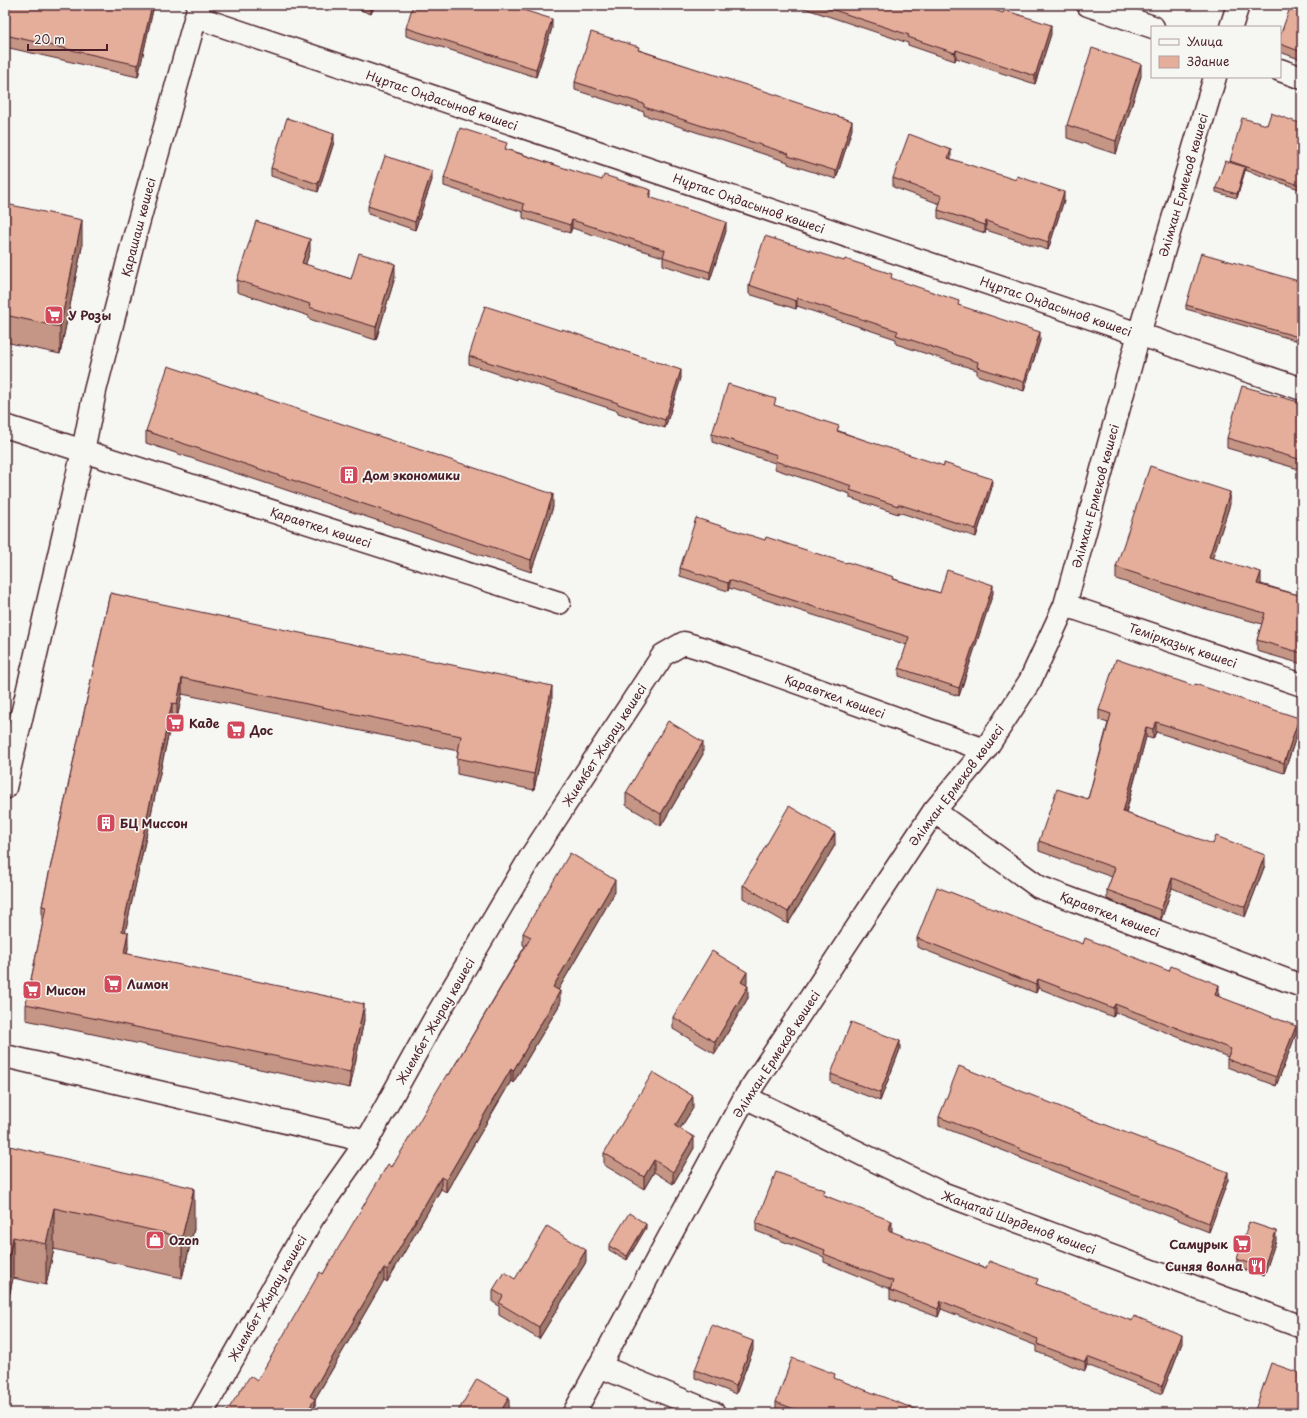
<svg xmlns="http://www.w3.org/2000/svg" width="1307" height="1418" font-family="'Playpen Sans',sans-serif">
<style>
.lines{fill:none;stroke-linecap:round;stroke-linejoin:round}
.minor-casing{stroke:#4a1f2b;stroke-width:25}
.minor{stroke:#f6f6f2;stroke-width:22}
.wall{fill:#c59685;stroke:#4a1f2b}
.shaded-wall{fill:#a07a6c;stroke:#4a1f2b}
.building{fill:#e5ae9b;stroke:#4a1f2b}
.labels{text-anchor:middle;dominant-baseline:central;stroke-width:3.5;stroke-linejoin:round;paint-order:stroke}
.street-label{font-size:12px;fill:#4a1f2b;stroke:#f6f6f2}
.poi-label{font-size:12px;font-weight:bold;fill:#4a1f2b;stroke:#f6f6f2;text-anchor:start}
</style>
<rect width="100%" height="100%" fill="#f6f6f2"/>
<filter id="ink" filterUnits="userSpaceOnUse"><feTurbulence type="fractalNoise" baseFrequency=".025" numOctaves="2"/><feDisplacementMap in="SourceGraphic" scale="8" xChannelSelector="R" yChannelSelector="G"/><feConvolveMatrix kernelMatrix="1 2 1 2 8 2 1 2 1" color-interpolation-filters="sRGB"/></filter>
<g filter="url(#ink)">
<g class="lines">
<!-- minor casing -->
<g class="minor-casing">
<path id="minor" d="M1088 5 1153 27
M196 17 1302 389
M1231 27 1238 5
M1280 70 1302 78
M5 426 559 603
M1065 605 1302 685
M5 788 83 451 95 391 133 242 199 5
M934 811 1039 887 1302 986
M5 1056 367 1141
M745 1097 939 1192 1302 1327
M599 1366 714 1413
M202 1413 312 1219 367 1141 434 1020 530 858 663 655 684 643 707 650 985 750
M574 1413 745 1097 934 811 985 750 1030 681 1065 605 1139 334 1215 77"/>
</g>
<!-- minor -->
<use href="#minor" class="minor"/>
</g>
<!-- wall -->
<path class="wall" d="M5 5H154L138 77 5 47Z
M347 5H375L371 14Z
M795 5H979L1051 34 1035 84 956 58 955 61 908 45V43Z
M1302 5V60L1280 52V36Z
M406 28H552L536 77 406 36Z
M639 50 783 99 852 129 836 179 788 164V162L644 115V112L575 90V82Z
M1141 76 1116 154 1067 138V125Z
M1302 124V190L1245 170 1237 198 1216 192V188L1230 163V161L1267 125Z
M334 142 318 192 271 176V168Z
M507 149 651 198 726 231 710 280 663 265V257L572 228 570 233 523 218V212L444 186V178Z
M951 158V159L1064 200 1048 250 986 230 985 233 938 218V210L940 204 893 187V178Z
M432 180 415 230 368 214V206Z
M5 210 82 247 60 354 5 342Z
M310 251 305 265 351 279 395 277 376 340 309 319V316L237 292V280Z
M892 279 959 306 1040 340 1024 391 977 375V370L896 344V339L797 306 796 309 749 294V285Z
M1302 282V342L1186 309V305Z
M609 346 681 378 665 428 618 413V411L516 378V380L469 364V356Z
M1302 403V470L1227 448V438Z
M776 406 839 431 992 487 976 537 898 512V514L850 498V494L775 469V463L712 442V434Z
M146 431 553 507 531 572 146 443Z
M1230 504 1212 558 1261 583V584L1302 596V664L1257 651V640L1262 624 1200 607 1116 579V567Z
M765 540 940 593H993L959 696 899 676V668L907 645 729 588 728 591 680 576V568Z
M110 593 552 701 534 790 457 774V758L458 751 182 694 177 719 172 718 125 932 128 948 127 954 364 1020 350 1088 26 1020V1004L43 922H42V906Z
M1099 710 1299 728 1284 773 1156 732 1153 739 1146 737 1126 813 1265 865 1245 917 1172 888 1161 920 1107 899V890L1112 877 1039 851V841L1088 799 1108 723 1099 720Z
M703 754 661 826 626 805V793Z
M835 845 788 924 743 898V885Z
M615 892 558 990 560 1004 513 1083 511 1081 446 1192 441 1189 387 1282 384 1280 315 1399V1411L313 1413H227V1411L257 1381 323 1274 392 1167 449 1075 525 946 523 945V933Z
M917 938 1083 944 1219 993 1218 996 1296 1034 1276 1086 1227 1067V1059L1228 1057 1115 1012 1113 1017 1038 988 1036 993 917 947Z
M1302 947V958L1301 957V949Z
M747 984 746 985 748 998 715 1054 673 1029V1017Z
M900 1049 880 1101 831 1082V1074Z
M693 1108 680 1129 694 1148 673 1184 654 1172 644 1189 604 1165V1153Z
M939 1117 1228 1180 1209 1232 1020 1158V1157L939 1126Z
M5 1145 194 1229 182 1278 54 1249 46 1285 13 1278 5 1316Z
M825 1195 892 1230 891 1232 986 1268 1038 1285 1182 1343 1162 1394 1087 1365 1085 1371 1037 1352V1346L941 1309 938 1317 890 1299V1289L824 1262V1257L756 1231V1223Z
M646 1228 627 1260 609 1250V1246Z
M1276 1240 1264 1276 1237 1267V1259Z
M586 1262 539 1339 499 1315V1306L493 1302V1290L515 1279Z
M753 1350 736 1394 695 1378V1370Z
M776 1402 925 1413H783L776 1410Z"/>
<!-- shaded-wall -->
<path class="shaded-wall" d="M152 5H154L138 77V65Z
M372 5H375L371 14V6Z
M552 19V28L536 77V69Z
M1051 25V34L1035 84V76Z
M956 50V58L955 61V53Z
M1141 64V76L1116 154V141Z
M852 121V129L836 179V171Z
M334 134V142L318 192V184Z
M951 150V158L948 166V158Z
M1245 167V171L1237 198V194Z
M432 171V180L415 230V222Z
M651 190V199L649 197Z
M1064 192V200L1048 250V242Z
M82 220V247L60 354V327Z
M572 220V228L570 233V225Z
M986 221V230L985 233V225Z
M726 222V231L710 280V272Z
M310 239V251L302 276V263Z
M395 264V277L376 340V327Z
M797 298V306L796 309V301Z
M1040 332V340L1024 391V382Z
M681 370V378L665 428V420Z
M992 479V487L976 537V529Z
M1230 492V504L1209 569V557Z
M553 494V507L531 572V560Z
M1261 572V583L1257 595V584Z
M729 580V588L728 591V583Z
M993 585V593L959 696V688Z
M182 678V694L177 719V704Z
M552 686V701L534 790V774Z
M172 703V718L122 947V931Z
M1299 718V728L1284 773V763Z
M1156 722V732L1153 739V729Z
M1146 727V737L1123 822V812Z
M703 742V754L661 826V814Z
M835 833V845L788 924V912Z
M1265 855V865L1245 917V907Z
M1172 878V888L1161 920V910Z
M615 880V892L553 999V987Z
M128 932V948L124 969V953Z
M747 972V984L741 994V982Z
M1038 979V988L1036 993V985Z
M1219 985V993L1215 1003V995Z
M748 986V998L715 1054V1042Z
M560 991V1004L513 1083V1071Z
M364 1004V1020L350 1088V1072Z
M1115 1004V1012L1113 1017V1008Z
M1296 1026V1034L1276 1086V1077Z
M900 1041V1049L880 1101V1093Z
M511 1069V1081L446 1192V1180Z
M693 1096V1108L675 1137V1126Z
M694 1137V1148L673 1184V1172Z
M654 1160V1172L644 1189V1177Z
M1228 1172V1180L1209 1232V1223Z
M441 1177V1189L387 1282V1270Z
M194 1188V1229L182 1278V1237Z
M54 1208V1249L46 1285V1244Z
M892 1221V1230L888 1239V1230Z
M646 1224V1228L627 1260V1256Z
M1276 1231V1240L1264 1276V1268Z
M13 1237V1278L5 1316V1274Z
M586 1250V1262L539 1339V1327Z
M384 1268V1280L315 1399V1411L313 1413H306L310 1396Z
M941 1301V1309L938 1317V1309Z
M1182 1335V1343L1162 1394V1386Z
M753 1341V1350L736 1394V1386Z
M1087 1357V1365L1085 1371V1362Z
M509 1397V1406L505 1413H500Z"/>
<!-- building -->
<path class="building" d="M5 5H152L138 65 5 35Z
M413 5H507L552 19 536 69 406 28Z
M819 5H979L1003 13 1004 10 1051 25 1035 76 956 50 955 53 908 37 909 35Z
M1291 5H1302V52L1280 44V36Z
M591 32 639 47 638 50 783 97V98L852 121 836 171 788 156 789 154 644 107V104L575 82Z
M1092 48 1141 64 1116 141 1067 125Z
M1271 113 1302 124V186L1230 161 1242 118 1267 125Z
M287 118 334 134 318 184 271 168Z
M460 128 507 143 505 149 602 180 604 175 651 190 649 197 726 222 710 272 663 257 665 250 572 220 570 225 523 210 524 204 444 178Z
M909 134 951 150 948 158 1016 180 1017 176 1064 192 1048 242 986 221 985 225 938 210 942 196 893 178Z
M385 156 432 171 415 222 368 206Z
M1225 161 1245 167 1237 194 1216 188Z
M6 204 82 220 60 327 5 315V210Z
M256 221 310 239 302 263 351 279 359 253 395 264 376 327 309 307 310 304 237 280Z
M765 236 844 261 845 259 892 274 891 278 959 301 958 305 1040 332 1024 382 977 367 978 362 896 335 898 331 797 298 796 301 749 285Z
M1201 253 1302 282V338L1186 305Z
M485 306 562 331V329L609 345V346L681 370 665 420 618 404V403L516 370V371L469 356Z
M168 366 553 494 531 560 146 431Z
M728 384 776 399 774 405 839 426 837 431 944 466V463L992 479 976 529 898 504V506L850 490 852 486 775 461 777 455 712 434Z
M1242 386 1302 403V460L1227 438Z
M1150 466 1230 492 1209 557 1261 572 1257 584 1302 596V653L1257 640 1265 613 1200 595 1116 567Z
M696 518 765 540 766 537 846 563 847 562 894 577 893 579 940 593 947 570 993 585 959 688 899 668 909 637 729 580 728 583 680 568Z
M110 593 552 686 534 774 457 758 461 736 182 678 177 704 172 703 122 931 128 932 124 953 364 1004 350 1072 26 1004 46 907 42 906Z
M1116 659 1194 686 1195 684 1299 718 1284 763 1156 722 1153 729 1146 727 1123 812 1213 844 1216 836 1265 855 1245 907 1172 878 1161 910 1107 890 1115 868 1039 841 1057 789 1088 799 1111 714 1099 710Z
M668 721 703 742 661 814 626 793Z
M789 806 835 833 788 912 743 885Z
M570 853 615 880 553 987 560 991 513 1071 511 1069 446 1180 441 1177 387 1270 384 1268 310 1396 315 1399 306 1413H230L227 1411 250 1376 257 1381 320 1272 323 1274 388 1164 392 1167 447 1074 449 1075 531 937 523 933Z
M937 887 1083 944 1085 938 1169 971 1171 966 1219 985 1215 995 1296 1026 1276 1077 1227 1059 1231 1049 1115 1004 1113 1008 1038 979 1036 985 917 938Z
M712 951 747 972 741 982 748 986 715 1042 673 1017Z
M851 1022 900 1041 880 1093 831 1074Z
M959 1066 1088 1118 1228 1172 1209 1223 1020 1150 1021 1149 939 1117Z
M653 1072 693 1096 675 1126 694 1137 673 1172 654 1160 644 1177 604 1153Z
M5 1145 194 1188 182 1237 54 1208 46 1244 13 1237 5 1274Z
M776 1172 825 1190 823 1195 892 1221 888 1230 986 1268 989 1261 1038 1279 1036 1284 1132 1321 1134 1316 1182 1335 1162 1386 1087 1357 1085 1362 1037 1344 1038 1339 941 1301 938 1309 890 1290 893 1281 824 1254 825 1250 756 1223Z
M629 1213 646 1224 627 1256 609 1246Z
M1249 1222 1276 1231 1264 1268 1237 1259Z
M547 1226 586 1250 539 1327 499 1303 503 1296 493 1290 504 1272 515 1279Z
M712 1325 753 1341 736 1386 695 1370Z
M792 1358 835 1374 834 1378 925 1413H804L776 1402Z
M1271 1363 1302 1374V1413H1254Z
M477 1379 509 1397 500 1413H457Z"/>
</g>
<!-- icons -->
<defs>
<g id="supermarket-square" transform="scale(1)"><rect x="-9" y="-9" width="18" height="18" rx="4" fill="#d1495b" stroke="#f6f6f2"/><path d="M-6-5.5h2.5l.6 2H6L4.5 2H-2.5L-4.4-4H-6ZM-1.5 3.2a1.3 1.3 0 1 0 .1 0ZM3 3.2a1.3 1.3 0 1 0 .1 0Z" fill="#fff"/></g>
<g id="building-square" transform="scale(1)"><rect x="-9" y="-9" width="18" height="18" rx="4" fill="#d1495b" stroke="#f6f6f2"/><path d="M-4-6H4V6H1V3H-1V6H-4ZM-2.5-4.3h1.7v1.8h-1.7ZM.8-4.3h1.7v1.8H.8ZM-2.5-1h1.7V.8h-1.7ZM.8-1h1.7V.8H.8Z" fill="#fff"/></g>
<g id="shop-square" transform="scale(1)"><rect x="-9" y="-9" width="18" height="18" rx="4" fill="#d1495b" stroke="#f6f6f2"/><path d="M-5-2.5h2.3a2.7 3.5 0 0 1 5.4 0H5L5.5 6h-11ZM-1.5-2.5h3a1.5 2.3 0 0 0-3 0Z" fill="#fff"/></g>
<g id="restaurant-square" transform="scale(1)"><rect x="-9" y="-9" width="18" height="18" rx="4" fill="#d1495b" stroke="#f6f6f2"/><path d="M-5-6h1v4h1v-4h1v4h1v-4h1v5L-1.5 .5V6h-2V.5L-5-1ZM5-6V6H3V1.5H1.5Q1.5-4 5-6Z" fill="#fff"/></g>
</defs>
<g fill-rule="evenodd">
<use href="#supermarket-square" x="54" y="315"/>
<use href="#building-square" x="349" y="475"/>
<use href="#supermarket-square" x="175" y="723"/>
<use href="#supermarket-square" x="236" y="730"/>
<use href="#building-square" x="106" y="823"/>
<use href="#supermarket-square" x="113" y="984"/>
<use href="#supermarket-square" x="32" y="990"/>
<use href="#shop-square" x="155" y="1240"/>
<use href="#supermarket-square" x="1242" y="1244"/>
<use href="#restaurant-square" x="1257" y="1266"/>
</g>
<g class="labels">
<!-- street labels -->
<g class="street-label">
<text transform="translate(442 100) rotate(19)">Нұртас Оңдасынов көшесі</text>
<text transform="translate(1183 185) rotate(-74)">Әлімхан Ермеков көшесі</text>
<text transform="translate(749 203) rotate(19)">Нұртас Оңдасынов көшесі</text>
<text transform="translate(138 227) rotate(-75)">Қарашаш көшесі</text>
<text transform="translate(1056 306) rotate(19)">Нұртас Оңдасынов көшесі</text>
<text transform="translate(1095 496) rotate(-75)">Әлімхан Ермеков көшесі</text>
<text transform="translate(321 527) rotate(18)">Қараөткел көшесі</text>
<text transform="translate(1183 645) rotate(19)">Темірқазық көшесі</text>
<text transform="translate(835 696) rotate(20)">Қараөткел көшесі</text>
<text transform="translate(604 745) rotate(-57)">Жиембет Жырау көшесі</text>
<text transform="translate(956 785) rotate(-53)">Әлімхан Ермеков көшесі</text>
<text transform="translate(1110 914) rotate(21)">Қараөткел көшесі</text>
<text transform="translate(435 1021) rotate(-60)">Жиембет Жырау көшесі</text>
<text transform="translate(776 1054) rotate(-57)">Әлімхан Ермеков көшесі</text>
<text transform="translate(1019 1222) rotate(20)">Жаңатай Шәрденов көшесі</text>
<text transform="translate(267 1298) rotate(-60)">Жиембет Жырау көшесі</text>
</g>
<!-- poi labels -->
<g class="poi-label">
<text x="68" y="315">У Розы</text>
<text x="363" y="475">Дом экономики</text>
<text x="189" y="723">Каде</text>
<text x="250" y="730">Дос</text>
<text x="120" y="823">БЦ Миссон</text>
<text x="127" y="984">Лимон</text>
<text x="46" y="990">Мисон</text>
<text x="169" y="1240">Ozon</text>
<text x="1228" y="1244" text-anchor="end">Самурык</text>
<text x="1243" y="1266" text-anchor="end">Синяя волна</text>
</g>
</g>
<!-- margin -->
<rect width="1307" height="1418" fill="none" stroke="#f6f6f2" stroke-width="20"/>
<rect x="10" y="10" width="1287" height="1398" fill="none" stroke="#4a1f2b" stroke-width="1.5" filter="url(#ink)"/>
<!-- legend -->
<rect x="1151" y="26" width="130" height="52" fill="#f6f6f2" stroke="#b1a0a2"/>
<rect x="1159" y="39" width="20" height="6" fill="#f6f6f2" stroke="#b1a0a2"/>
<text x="1187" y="46" font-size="12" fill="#4a1f2b">Улица</text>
<rect x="1159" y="56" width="20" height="12" fill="#e5ae9b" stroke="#b1a0a2"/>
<text x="1187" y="66" font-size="12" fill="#4a1f2b">Здание</text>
<!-- scale -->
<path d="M28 44v6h79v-6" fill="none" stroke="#4a1f2b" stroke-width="2"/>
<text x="34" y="44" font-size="12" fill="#4a1f2b" stroke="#f6f6f2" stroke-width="3" paint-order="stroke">20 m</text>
</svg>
